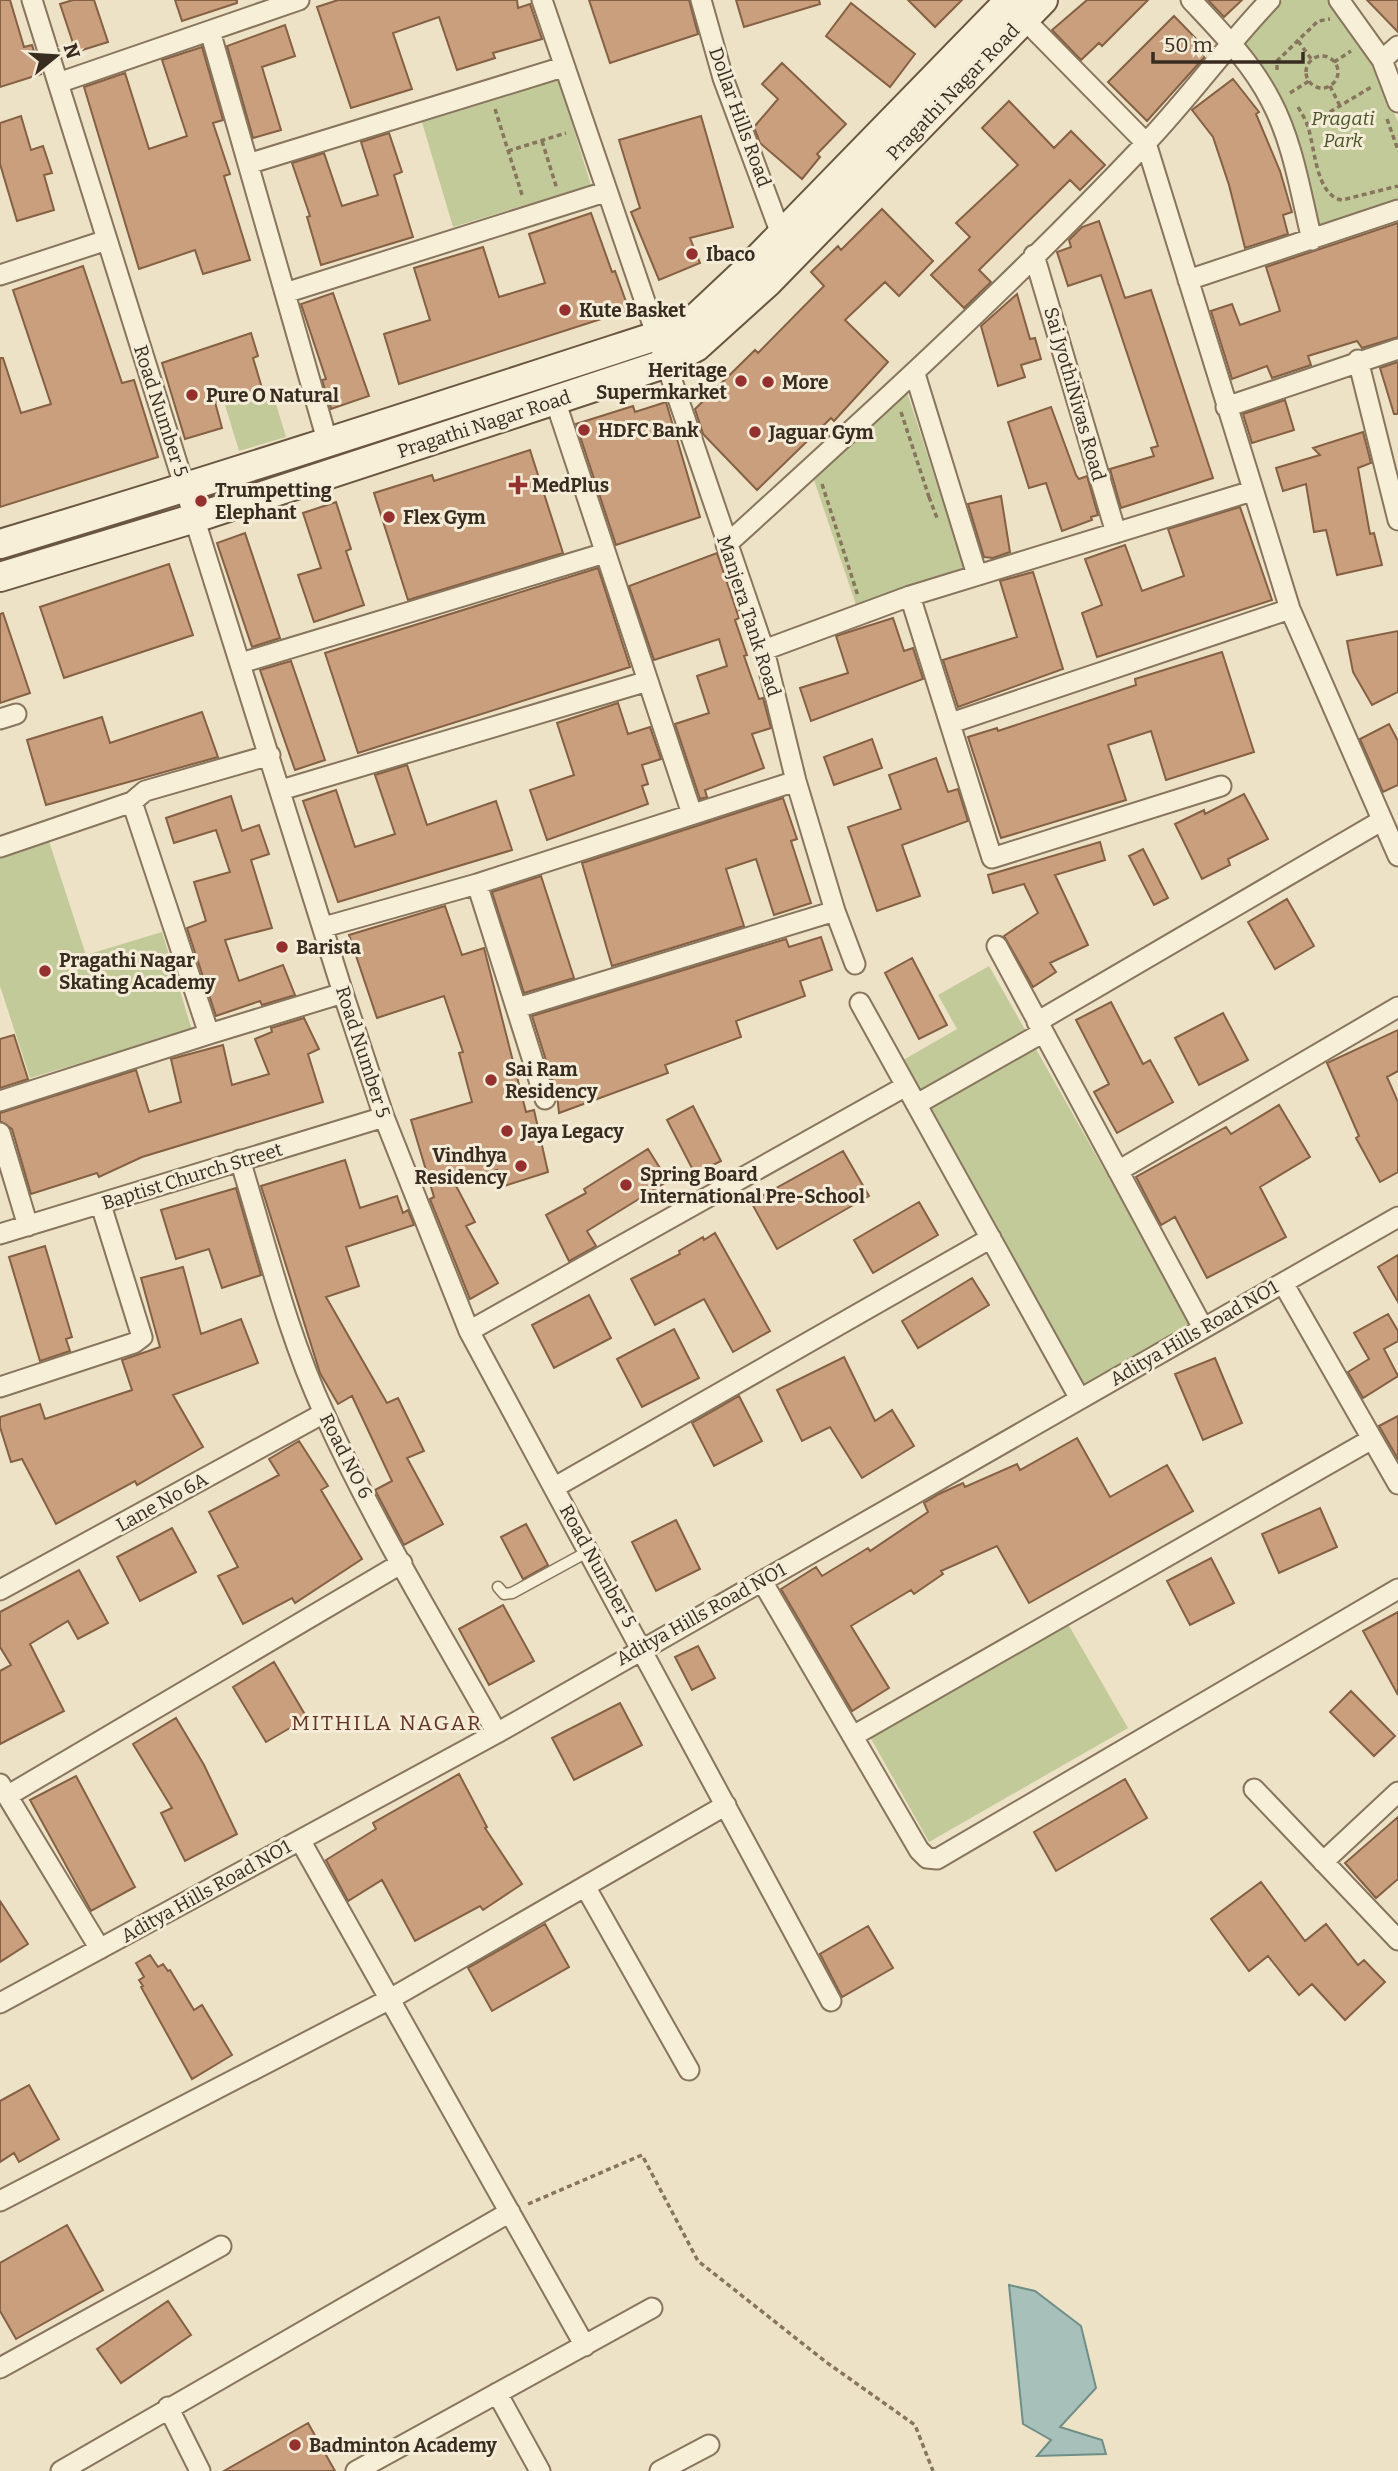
<svg xmlns="http://www.w3.org/2000/svg" width="1398" height="2471" font-family="Bitter,serif">
<style>
.green{fill:#c3ca9a}
.water{fill:#a7c0ba;stroke:#6e8e87;stroke-width:2}
.building{fill:#c99f7e;stroke:#856043;stroke-width:2}
.lines{fill:none;stroke-linecap:round;stroke-linejoin:round}
.lane-casing{stroke:#87755d;stroke-width:13}
.street-casing{stroke:#87755d;stroke-width:23}
.secondary-casing{stroke:#695640;stroke-width:32}
.path{stroke:#87755d;stroke-width:3.5;stroke-dasharray:5 3.5;stroke-linecap:butt}
.lane{stroke:#f8efd9;stroke-width:10}
.street{stroke:#f8efd9;stroke-width:19}
.secondary{stroke:#f8efd9;stroke-width:28}
.poi-dot{fill:#94312f;stroke:#f4ecd6;stroke-width:2.5}
.labels{text-anchor:middle;dominant-baseline:central;stroke-width:6;stroke-linejoin:round;paint-order:stroke}
.street-label{font-size:19px;fill:#382c20;stroke:#f4ecd6}
.park-label{font-size:19px;font-style:italic;fill:#475427;stroke:#f4ecd6}
.poi-label{font-size:19px;font-weight:bold;fill:#382c20;stroke:#f4ecd6;text-anchor:start}
.neighbourhood-label{font-size:21px;letter-spacing:2px;fill:#633121;stroke:#f4ecd6}
</style>
<rect width="100%" height="100%" fill="#ede2c6"/>
<!-- green -->
<path class="green" d="M1283 0H1332L1374 69 1398 122V207L1319 228 1240 42Z
M558 78 591 185 453 227 421 119Z
M906 389 964 567 856 605 814 480Z
M272 391 286 437 239 451 225 405Z
M48 838 86 955 162 932 192 1030 30 1078 0 986V855Z
M989 966 1191 1323 1081 1386 898 1063 957 1029 938 995Z
M1068 1624 1128 1728 929 1842 870 1737Z"/>
<!-- water -->
<path class="water" d="M1009 2285 1035 2291 1081 2326 1096 2388 1060 2427 1102 2440 1106 2454 1037 2456 1051 2440 1023 2424Z"/>
<!-- building -->
<path class="building" d="M0 0H10L24 47 32 45 41 74 0 87Z
M73 0H94L108 42 76 52 60 4Z
M175 0H237V3L182 21Z
M338 0H517L518 8 530 4 542 39 493 53 495 58 457 70 439 17 393 33 412 89 351 108 317 7Z
M589 0H689L698 34 610 63Z
M736 0H819L820 4 744 27Z
M908 0H962L935 27Z
M1087 0H1148L1102 46 1099 43 1081 60 1052 30Z
M1208 0H1242L1224 17Z
M1367 0H1398V32Z
M851 3 915 54 890 87 826 36Z
M1174 16 1209 52 1147 121 1108 82Z
M285 25 295 56 262 67 281 130 253 138 227 46Z
M202 47 223 120 213 123 230 174 224 176 250 260 203 274 195 250 139 269 84 87 125 73 149 149 187 136 162 60Z
M782 63 846 124 817 154 820 157 802 179 760 143 754 127 778 99 762 84Z
M1233 79 1259 112 1256 114 1280 171 1292 212 1283 215 1288 234 1245 248 1229 185 1213 137 1192 110Z
M1009 101 1054 148 1071 131 1105 165 1080 190 1070 180 979 270 991 282 964 308 931 275 970 237 956 223 1018 165 982 128Z
M21 116 31 150 43 146 52 173 44 175 54 210 17 221 0 164V123Z
M701 116 733 227 690 238 700 263 659 280 631 212 640 208 619 140Z
M389 133 402 172 394 175 413 237 321 265 307 217 310 216 292 163 324 153 342 206 378 195 361 142Z
M882 209 933 261 899 296 885 282 845 320 888 362 834 421 831 418 757 490 703 434 695 409 755 350 758 353 824 286 811 272 838 246 841 250Z
M591 213 612 272 615 271 629 310 399 384 384 334 430 320 414 268 483 247 499 297 545 283 529 234Z
M1099 221 1125 298 1151 290 1213 478 1121 508 1110 469 1154 456 1151 448 1158 446 1101 275 1068 286 1057 252 1071 247 1069 240 1082 227Z
M1398 223V337L1362 348 1357 341 1308 356 1311 365 1272 378 1267 366 1232 379 1211 311 1232 304 1240 325 1280 311 1266 267Z
M83 266 122 383 134 380 158 457 0 507V358H3L21 413 51 404 13 290Z
M333 293 369 396 331 409 322 380 326 379 301 304Z
M1017 294 1030 339 1035 338 1041 359 1021 365 1025 377 998 386 981 326Z
M251 333 258 356 253 358 262 388 215 402 222 428 185 439 162 363Z
M1398 362V414H1394L1380 368Z
M1285 400 1294 430 1252 443 1243 414Z
M666 402 700 517 616 545 576 424 633 406 635 412Z
M1051 407 1076 475 1079 479 1087 476 1098 515 1091 517 1092 520 1062 531 1046 483 1029 488 1008 422Z
M1363 432 1371 463 1358 468 1370 534 1374 533 1382 565 1337 575 1326 530 1314 532 1306 484 1283 491 1276 468 1320 455 1313 448Z
M530 450 563 553 408 600 374 493 432 475 434 481Z
M1001 496 1010 552 993 558 984 557 968 504Z
M336 502 351 549 346 551 364 605 314 622 298 575 321 568 303 513Z
M1240 507 1272 600 1097 657 1082 613 1102 605 1085 559 1125 545 1142 591 1184 576 1168 529Z
M245 533 280 638 252 647 217 543Z
M717 553 739 618 735 620 747 655 744 656 759 699 763 698 771 728 752 734 764 768 705 790 707 797 700 799 675 724 709 713 697 676 727 666 719 639 654 660 629 586Z
M169 564 193 635 64 678 40 607Z
M598 568 630 667 358 753 325 653Z
M1033 572 1063 669 958 707 943 660 1017 637 1000 581Z
M3 613 30 693 0 703V614Z
M893 618 904 651 913 648 923 679 811 721 800 688 848 673 836 636Z
M1398 631V692L1372 705 1353 672 1347 641Z
M1222 652 1254 752 1166 780 1151 731 1108 745 1126 800 1001 838 968 737 997 728 998 731 1136 685 1135 679Z
M291 661 325 760 295 770 260 670Z
M618 703 628 734 650 727 661 759 642 765 648 784 642 786 648 804 547 840 530 790 574 775 557 723Z
M202 712 218 757 46 805 27 740 102 717 110 743Z
M1389 724 1398 741V785L1383 792 1360 739Z
M872 739 882 768 834 785 824 757Z
M936 758 948 792 958 789 968 821 902 845 920 896 877 911 848 827 901 809 889 775Z
M407 765 427 825 496 801 512 850 338 902 303 801 336 790 355 847 395 834 375 775Z
M1244 794 1268 839 1228 859 1230 865 1202 879 1175 824 1204 810 1205 814Z
M231 796 242 831 259 825 269 854 251 860 272 928 225 940 239 981 283 965 295 995 262 1005 260 1001 216 1016 187 928 206 921 194 882 230 872 216 830 174 843 166 818Z
M783 798 797 839 791 841 811 903 774 915 756 859 726 869 744 926 612 966 582 863Z
M1100 842 1105 860 1055 875 1088 945 1050 963 1056 972 1033 987 1004 936 1038 913 1024 884 993 893 988 875Z
M1143 849 1168 898 1154 905 1129 856Z
M541 876 574 978 524 993 492 892Z
M1287 899 1314 946 1275 969 1248 922Z
M445 906 462 955 484 948 526 1112 534 1110 548 1172 501 1187 497 1170 454 1182 475 1222 466 1226 498 1283 470 1299 430 1199 434 1197 411 1120 472 1102 459 1053 463 1052 444 996 377 1018 349 935Z
M821 937 832 970 800 981 805 996 736 1021 741 1037 665 1065 668 1073 559 1113 557 1095 532 1016 786 939 789 947Z
M912 958 947 1025 919 1039 885 973Z
M1111 1002 1143 1064 1150 1060 1173 1102 1117 1133 1094 1092 1109 1084 1076 1020Z
M1223 1013 1248 1060 1199 1085 1175 1038Z
M304 1018 319 1049 308 1054 323 1102 142 1157 99 1177 97 1173 31 1194 12 1129 0 1121V1113L136 1070 149 1112 181 1102 171 1059 223 1045 232 1085 269 1074 255 1039 272 1032 271 1028Z
M1398 1030V1071L1387 1077 1398 1102V1172L1380 1182 1356 1138 1359 1136 1327 1063Z
M14 1035 28 1079 0 1088V1039Z
M1279 1105 1310 1157 1260 1187 1286 1237 1207 1278 1175 1217 1161 1225 1136 1177 1226 1127 1231 1134Z
M693 1106 721 1161 695 1174 667 1120Z
M648 1149 668 1181 587 1231 596 1246 569 1261 546 1215 586 1193 584 1189Z
M843 1151 869 1196 777 1249 751 1202Z
M345 1160 360 1208 397 1196 403 1213 408 1210 414 1225 346 1247 359 1286 326 1297 387 1403 398 1398 424 1451 407 1458 443 1524 404 1545 375 1490 392 1481 352 1396 338 1404 320 1373 261 1186Z
M236 1188 261 1275 222 1288 209 1249 176 1259 161 1210Z
M919 1202 938 1235 873 1273 854 1240Z
M715 1233 770 1331 733 1352 704 1299 655 1325 631 1279 680 1254 679 1251 703 1237 704 1240Z
M45 1246 72 1337 66 1339 70 1351 40 1361 9 1257Z
M1398 1255V1302L1378 1267Z
M183 1267 201 1334 241 1319 258 1363 173 1395 203 1447 137 1485 135 1481 56 1524 22 1459 11 1462 0 1427V1417L40 1404 45 1419 132 1390 122 1360 160 1347 141 1278Z
M972 1278 989 1305 918 1348 902 1321Z
M589 1295 611 1338 554 1368 532 1325Z
M1388 1314 1398 1331V1341L1384 1349 1398 1376 1363 1398 1348 1372 1369 1359 1354 1333Z
M674 1329 699 1378 642 1407 617 1359Z
M844 1357 875 1421 892 1410 914 1446 862 1478 830 1427 802 1441 777 1390Z
M1215 1358 1242 1423 1203 1440 1175 1374Z
M739 1396 762 1441 714 1466 692 1423Z
M1398 1416V1459L1379 1426Z
M1077 1438 1110 1497 1167 1465 1193 1511 1029 1603 997 1546 941 1571 943 1574 914 1594 911 1590 851 1626 889 1688 852 1711 781 1589 816 1567 822 1576 868 1548 870 1551 928 1512 924 1503 939 1494 963 1483 965 1487 1017 1464 1020 1470Z
M299 1441 328 1486 321 1490 362 1559 295 1603 292 1598 243 1624 218 1576 238 1567 209 1512 279 1475 269 1459Z
M1320 1508 1337 1547 1279 1573 1262 1534Z
M676 1520 700 1569 656 1591 632 1542Z
M526 1524 548 1565 523 1579 501 1537Z
M172 1528 196 1572 140 1601 117 1557Z
M1211 1558 1234 1603 1190 1625 1167 1581Z
M79 1570 108 1623 78 1639 68 1621 30 1644 64 1711 0 1744V1671L11 1665 0 1647V1612Z
M503 1605 534 1661 489 1685 459 1629Z
M1398 1612V1695L1363 1631Z
M698 1646 715 1678 692 1690 675 1657Z
M274 1662 307 1718 266 1742 233 1687Z
M1351 1691 1395 1736 1374 1756 1330 1712Z
M620 1703 642 1745 574 1780 552 1738Z
M176 1718 204 1765 237 1834 185 1861 161 1813 172 1808 133 1744Z
M459 1774 487 1827 485 1828 522 1884 483 1910 480 1906 415 1941 382 1880 348 1901 326 1860 376 1829 373 1823Z
M76 1776 135 1887 91 1911 30 1800Z
M1125 1779 1147 1818 1056 1871 1034 1832Z
M1398 1817V1879L1376 1898 1345 1863Z
M1261 1882 1305 1941 1326 1924 1358 1965 1364 1960 1385 1982 1345 2020 1312 1984 1299 1995 1268 1956 1249 1971 1211 1919Z
M0 1901 28 1944 0 1962Z
M545 1924 569 1967 492 2011 468 1968Z
M868 1926 893 1968 842 1997 820 1954Z
M150 1955 158 1967 163 1964 168 1971 170 1970 194 2010 202 2005 232 2055 192 2079 141 1987 143 1986 139 1980 144 1977 136 1963Z
M29 2085 59 2139 19 2162 14 2153 0 2162V2101Z
M67 2225 103 2290 16 2339 0 2311V2263Z
M168 2301 191 2335 121 2383 97 2349Z
M308 2423 335 2471H224Z"/>
<g class="lines">
<!-- lane casing -->
<g class="lane-casing">
<path id="lane" d="M498 1587 504 1594 512 1593 589 1551"/>
</g>
<!-- street casing -->
<g class="street-casing">
<path id="street" d="M32 0 343 993 384 1117 469 1331 831 2001
M542 0 764 650 796 781 835 911 855 964
M701 0 723 78 781 234
M1191 0C1220 31 1251 62 1271 101 1293 142 1301 195 1312 240
M1339 0 1382 60 1398 102
M1024 19 1146 143 1290 609 1398 856
M210 31 327 440
M1382 60 1398 46
M58 83 299 0
M248 164 563 67
M1034 255 1116 533
M0 275 107 240
M1188 280 1398 210
M285 293 605 192
M1358 360 1398 520
M915 374 977 575
M555 400 692 814
M1226 407 1398 349
M726 545C869 415 1012 285 1145 144 1189 98 1226 46 1270 0
M910 596 992 858 1221 786
M764 650 910 596 1252 491
M241 663 605 553
M0 719 16 714
M951 723 1290 609
M281 790 648 681
M0 847 132 802 145 791 270 755
M477 884 545 1099
M324 927 477 884 796 781
M997 946 1203 1328
M860 1003 1080 1399
M517 1008 835 911
M1037 1022 1381 821
M209 1034 343 993
M0 1101 209 1034 132 802
M917 1104 1042 1033
M0 1133 28 1226
M240 1160C266 1244 287 1333 324 1413 373 1522 438 1628 497 1733
M1118 1171 1398 1007
M0 1234 384 1117
M1283 1283 1398 1484
M469 1331 906 1086
M0 1387 134 1343 142 1337 101 1205
M555 1487 991 1238
M762 1581 919 1850 927 1858 937 1859 1398 1589
M0 1590 324 1413
M853 1736 1372 1439
M0 1784 100 1949
M1254 1789 1398 1940
M7 1796 402 1563
M300 1840 585 2346
M1323 1862 1398 1792
M586 1888 689 2070
M0 2003 497 1733 1398 1217
M0 2201 390 1999 726 1805
M0 2368 221 2246
M497 2393 540 2471
M168 2407 200 2471
M61 2471 510 2212
M356 2471 652 2308
M660 2471 709 2445"/>
</g>
<!-- secondary casing -->
<g class="secondary-casing">
<path id="secondary" d="M0 544C227 476 453 402 678 329L697 317 747 270 1010 0
M0 577 195 518 555 400 664 364 696 347 768 282 1043 0"/>
</g>
<!-- path -->
<path class="path" d="M1298 41 1312 60
M1306 72a16 16 0 1 1 32 0a16 16 0 1 1-32 0Z
M1334 62 1351 51
M1277 70V61L1318 21 1330 19
M1330 86 1340 106
M1290 93 1309 81
M1298 107C1302 114 1306 120 1308 127 1315 148 1316 196 1342 200L1398 186
M495 109 523 198
M1387 119 1398 150
M1308 125 1373 86
M542 141 557 189
M508 151 566 133
M901 412 929 497 933 496
M822 484 858 596
M929 497 937 518
M528 2204 642 2155 698 2261 826 2362 915 2425 933 2471"/>
<!-- lane -->
<use href="#lane" class="lane"/>
<!-- street -->
<use href="#street" class="street"/>
<!-- secondary -->
<use href="#secondary" class="secondary"/>
</g>
<!-- markers -->
<g class="poi-dot">
<circle cx="692" cy="254" r="7"/>
<circle cx="565" cy="310" r="7"/>
<circle cx="741" cy="381" r="7"/>
<circle cx="768" cy="382" r="7"/>
<circle cx="192" cy="395" r="7"/>
<circle cx="584" cy="430" r="7"/>
<circle cx="755" cy="432" r="7"/>
<path d="M514.5 474.5h7v7h7v7h-7v7h-7v-7h-7v-7h7z"/>
<circle cx="201" cy="501" r="7"/>
<circle cx="389" cy="517" r="7"/>
<circle cx="282" cy="947" r="7"/>
<circle cx="45" cy="971" r="7"/>
<circle cx="491" cy="1080" r="7"/>
<circle cx="507" cy="1131" r="7"/>
<circle cx="521" cy="1166" r="7"/>
<circle cx="626" cy="1185" r="7"/>
<circle cx="295" cy="2445" r="7"/>
</g>
<g class="labels">
<!-- street labels -->
<g class="street-label">
<text transform="translate(953 92) rotate(-46)">Pragathi Nagar Road</text>
<text transform="translate(740 117) rotate(70)">Dollar Hills Road</text>
<text transform="translate(1075 394) rotate(74)">Sai JyothiNivas Road</text>
<text transform="translate(161 411) rotate(72)">Road Number 5</text>
<text transform="translate(484 424) rotate(-18)">Pragathi Nagar Road</text>
<text transform="translate(749 616) rotate(72)">Manjera Tank Road</text>
<text transform="translate(363 1052) rotate(72)">Road Number 5</text>
<text transform="translate(192 1176) rotate(-17)">Baptist Church Street</text>
<text transform="translate(1194 1333) rotate(-30)">Aditya Hills Road NO1</text>
<text transform="translate(346 1456) rotate(63)">Road NO 6</text>
<text transform="translate(162 1502) rotate(-29)">Lane No 6A</text>
<text transform="translate(598 1566) rotate(61)">Road Number 5</text>
<text transform="translate(701 1614) rotate(-29)">Aditya Hills Road NO1</text>
<text transform="translate(206 1891) rotate(-29)">Aditya Hills Road NO1</text>
</g>
<!-- park labels -->
<g class="park-label">
<text x="1343" y="118">Pragati<tspan x="1343" dy="22">Park</tspan></text>
</g>
<!-- poi labels -->
<g class="poi-label">
<text x="706" y="254">Ibaco</text>
<text x="579" y="310">Kute Basket</text>
<text x="727" y="370" text-anchor="end">Heritage<tspan x="727" dy="22">Supermkarket</tspan></text>
<text x="782" y="382">More</text>
<text x="206" y="395">Pure O Natural</text>
<text x="598" y="430">HDFC Bank</text>
<text x="769" y="432">Jaguar Gym</text>
<text x="532" y="485">MedPlus</text>
<text x="215" y="490">Trumpetting<tspan x="215" dy="22">Elephant</tspan></text>
<text x="403" y="517">Flex Gym</text>
<text x="296" y="947">Barista</text>
<text x="59" y="960">Pragathi Nagar<tspan x="59" dy="22">Skating Academy</tspan></text>
<text x="505" y="1069">Sai Ram<tspan x="505" dy="22">Residency</tspan></text>
<text x="521" y="1131">Jaya Legacy</text>
<text x="507" y="1155" text-anchor="end">Vindhya<tspan x="507" dy="22">Residency</tspan></text>
<text x="640" y="1174">Spring Board<tspan x="640" dy="22">International Pre-School</tspan></text>
<text x="309" y="2445">Badminton Academy</text>
</g>
<!-- neighbourhood labels -->
<g class="neighbourhood-label">
<text x="387" y="1723">MITHILA NAGAR</text>
</g>
</g>
<!-- north arrow -->
<g transform="translate(56 56) rotate(72)" stroke="#f4ecd6" stroke-width="5" paint-order="stroke">
<path d="M0-5L12 26L0 18L-12 26Z" fill="#382c20"/>
<text y="-10" font-size="19" font-weight="bold" text-anchor="middle" fill="#382c20">N</text>
</g>
<!-- scale -->
<path d="M1153 52v10h150v-10" fill="none" stroke="#382c20" stroke-width="3.5"/>
<text x="1164" y="52" font-size="21" fill="#382c20" stroke="#f4ecd6" stroke-width="5" paint-order="stroke">50 m</text>
</svg>
